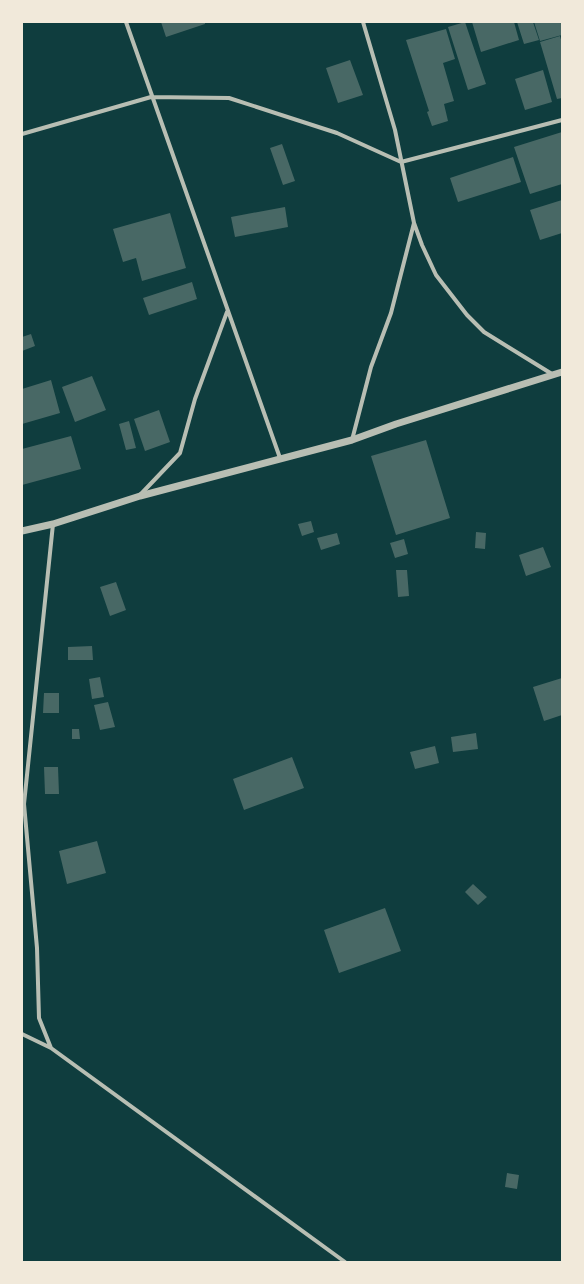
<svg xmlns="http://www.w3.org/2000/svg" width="584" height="1284" font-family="Lora,serif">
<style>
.building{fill:#486865}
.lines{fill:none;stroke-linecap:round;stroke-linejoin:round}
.minor{stroke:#b8beb3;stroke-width:4}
.tertiary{stroke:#b8beb3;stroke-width:7}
</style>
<rect width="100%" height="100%" fill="#0f3d3e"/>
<!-- building -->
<path class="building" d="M161 22H205V24L166 37Z
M465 22 486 84 468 90 448 27Z
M472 22H514L519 40 481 52Z
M517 22H533L539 40 524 44Z
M534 22H562V35L540 41Z
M446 29 455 59 443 63 454 101 444 104 448 121 432 126 427 112 429 111 406 40Z
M560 36 562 43V98L557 99 540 42Z
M350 60 363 95 338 103 326 68Z
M543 70 552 102 525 110 515 79Z
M562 132V184L530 194 514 147Z
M282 144 295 181 283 185 270 148Z
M513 157 521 182 458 202 450 178Z
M562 200V233L540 240 530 210Z
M285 207 288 227 235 237 231 217Z
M170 213 186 268 142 281 136 258 123 262 113 229Z
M192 282 197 299 149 315 143 298Z
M31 334 35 346 22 351V337Z
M92 376 106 410 75 422 62 387Z
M51 380 60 413 22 424V389Z
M159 410 170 442 145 451 134 419Z
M129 421 136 448 126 450 119 424Z
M71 436 81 469 22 485V449Z
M426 440 450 518 396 535 371 456Z
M311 521 314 532 302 536 298 524Z
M476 532 486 533 485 549 475 548Z
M337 533 340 544 321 550 317 538Z
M404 539 408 554 395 558 390 543Z
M543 547 551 567 526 576 519 555Z
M396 570H407L409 596 398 597Z
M116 582 126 610 110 616 100 587Z
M92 646 93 660H68V647Z
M100 677 104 697 92 699 89 679Z
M562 678V715L544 721 533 687Z
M44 693H59V713H43Z
M108 702 115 727 100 730 94 705Z
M72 729H79L80 739H72Z
M476 733 478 749 453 752 451 737Z
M435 746 439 763 415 769 410 752Z
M292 757 304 788 244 810 233 779Z
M44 767H58L59 794H45Z
M97 841 106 873 67 884 59 851Z
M473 884 487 897 478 905 465 892Z
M385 908 401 951 339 973 324 930Z
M507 1173 519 1175 517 1189 505 1187Z"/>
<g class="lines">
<!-- minor -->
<path class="minor" d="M126 22 280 458
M363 22 395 130 414 223 422 245 436 275 467 315 484 332 552 374
M22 134 151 97 229 98 337 133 401 162 562 120
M352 440 371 367 391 313 414 223
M140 495 180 453 195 399 227 312
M53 524 24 804 37 948 39 1018 51 1048 345 1262
M22 1034 51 1048"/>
<!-- tertiary -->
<path class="tertiary" d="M22 531 53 524 140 496 352 440 396 424 562 372"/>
</g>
<!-- border -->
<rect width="584" height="1284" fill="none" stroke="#f1e9da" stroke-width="46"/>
</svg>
